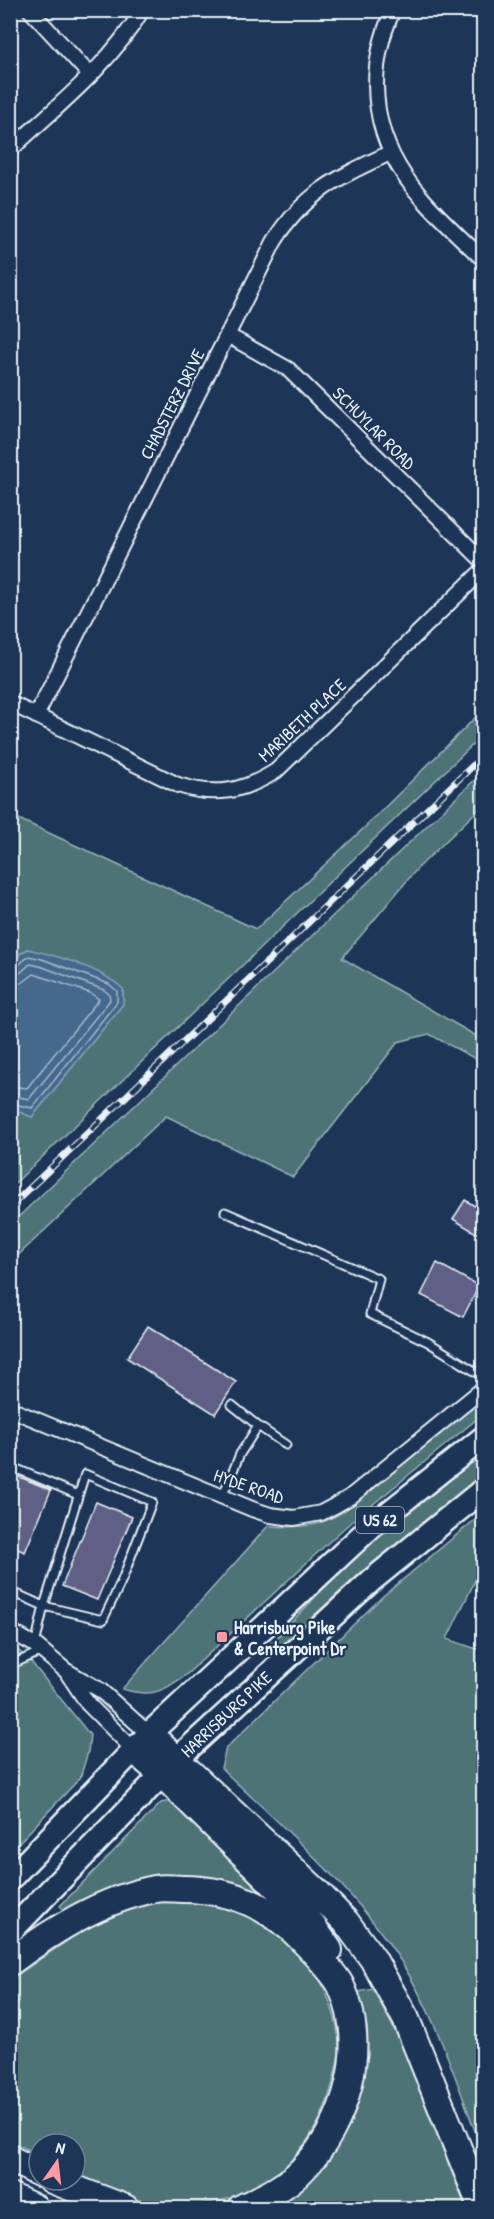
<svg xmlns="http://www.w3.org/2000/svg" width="494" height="2219" font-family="'Patrick Hand',sans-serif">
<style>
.green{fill:#4d7376;stroke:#9ab2b7;stroke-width:1.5}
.water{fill:#45678c;stroke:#869eb7;stroke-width:1.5}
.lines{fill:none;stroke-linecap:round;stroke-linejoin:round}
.shore{stroke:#a7bacd;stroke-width:1.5}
.building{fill:#606186;stroke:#e8f1f8;stroke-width:1.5}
.service-casing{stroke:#e8f1f8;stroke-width:11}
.minor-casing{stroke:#e8f1f8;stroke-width:18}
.primary-casing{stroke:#e8f1f8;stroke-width:27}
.motorway-casing{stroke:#e8f1f8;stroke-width:30}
.service{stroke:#1d3557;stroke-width:7}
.minor{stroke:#1d3557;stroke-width:14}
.primary{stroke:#1d3557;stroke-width:22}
.motorway{stroke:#1d3557;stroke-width:26}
.rail-casing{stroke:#e8f1f8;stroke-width:7}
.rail{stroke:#1d3557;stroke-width:4.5;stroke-dasharray:14;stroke-linecap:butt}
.poi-dot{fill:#ff9aa2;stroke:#1d3557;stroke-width:2}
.labels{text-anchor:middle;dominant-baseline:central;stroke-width:4.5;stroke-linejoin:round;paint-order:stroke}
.shield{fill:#1d3557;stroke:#abb9c8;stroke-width:1.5}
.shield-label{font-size:16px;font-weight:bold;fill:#e8f1f8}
.street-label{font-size:18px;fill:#e8f1f8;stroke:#1d3557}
.poi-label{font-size:18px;font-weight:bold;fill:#e8f1f8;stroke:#1d3557;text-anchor:start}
</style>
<rect width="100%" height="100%" fill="#1d3557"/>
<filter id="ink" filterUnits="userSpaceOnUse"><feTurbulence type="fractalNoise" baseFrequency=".0167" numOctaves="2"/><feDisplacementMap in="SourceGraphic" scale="12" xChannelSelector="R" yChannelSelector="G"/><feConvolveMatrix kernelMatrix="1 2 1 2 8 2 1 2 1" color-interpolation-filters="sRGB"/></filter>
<g filter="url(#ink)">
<!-- green -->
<path class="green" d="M483 710V735L11 1187V1108L32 1117 123 1004V989L28 949 20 954 11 966 10 815 256 929 365 827Z
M483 772V805L416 870 342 958 483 1040V1063L429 1034 398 1042 293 1177 166 1116 11 1262V1224Z
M483 1398V1414L343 1529 186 1675C161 1692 153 1698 122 1689L268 1526C300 1528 317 1528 344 1511Z
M483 1451V1474L364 1572 278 1649 271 1644 352 1558Z
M483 1513V1564L447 1639 483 1651V2153C457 2082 433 2005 388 1942 342 1877 278 1823 221 1768L226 1748 383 1596Z
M11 1645 28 1658 90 1735 88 1752 80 1778 11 1851Z
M170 1801 264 1890 259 1895 218 1882 66 1912 60 1906 161 1803Z
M185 1897C227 1904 260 1913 293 1941 307 1953 316 1970 323 1986 332 2005 339 2026 339 2047 340 2054 337 2062 336 2069 328 2111 309 2147 277 2174 252 2195 215 2204 183 2206 145 2207 109 2190 75 2174V2144H39V2156L11 2141 10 1980 86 1928 140 1904Z
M373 1989 399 2039 466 2208H260L335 2146 353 2115 363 2084 368 2054 367 2027 358 1992Z"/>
<!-- water -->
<path class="water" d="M28 949C58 956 101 968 123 989V1004L32 1117 10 1108 11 966 20 954Z"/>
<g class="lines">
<!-- shore -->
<path class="shore" d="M10 968 16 967 29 956 42 959 109 984 117 991V1002L32 1108 10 1103
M10 976 19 974 30 964 40 966 104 990 109 994 110 1000 29 1099 10 1095
M10 985 22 983 34 974 90 993 99 999 27 1088 10 1086"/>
</g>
<!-- building -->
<path class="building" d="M465 1200 483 1211V1221L476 1233 453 1219Z
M437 1263 479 1286 463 1317 421 1295Z
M148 1326 236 1382 215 1414 127 1358Z
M10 1473 51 1490 25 1552 10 1546Z
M96 1502 132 1517 97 1600 62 1586Z"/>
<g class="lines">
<!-- service casing -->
<g class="service-casing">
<path id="service" d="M225 1212 379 1279 370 1314 428 1342 484 1377
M258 1426 286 1445
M10 1466 78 1495
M222 1497 240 1454 258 1426 232 1405
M10 1591 44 1606 103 1620 122 1580 152 1502 85 1474 44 1606 35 1645
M10 1665 42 1651"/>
</g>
<!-- minor casing -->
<g class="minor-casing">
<path id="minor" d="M30 10 90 75
M393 10C363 77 373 144 422 198 441 220 463 240 484 260
M10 150C56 107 110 65 142 10
M227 335 288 369 484 562
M10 703 178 785C215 797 243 792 276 771L484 569
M36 716 274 242C305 192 339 177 390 153
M10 1409 252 1509 270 1515 294 1518 321 1513 338 1504 350 1497 484 1388
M10 1631 35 1645 65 1670 100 1690 149 1734
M68 1674 88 1704 135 1751"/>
</g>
<!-- primary casing -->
<g class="primary-casing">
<path id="primary" d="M10 1879 149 1734 373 1525 484 1437
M10 1932 178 1758 372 1580 484 1489"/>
</g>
<!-- motorway casing -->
<g class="motorway-casing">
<path id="motorway" d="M149 1734 316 1891 346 1922 373 1959 406 2019 482 2208
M135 1751 163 1775 304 1914 329 1950
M10 1962C53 1930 102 1899 155 1889 164 1887 174 1889 182 1889 224 1889 259 1901 290 1928 302 1939 335 1973 341 1986 369 2046 347 2125 302 2170 285 2188 262 2198 241 2208
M10 2159 39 2173
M52 2180 125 2208
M10 2196 35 2208"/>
</g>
<!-- service -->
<use href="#service" class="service"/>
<!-- minor -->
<use href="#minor" class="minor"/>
<!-- primary -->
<use href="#primary" class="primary"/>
<!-- motorway -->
<use href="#motorway" class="motorway"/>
<!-- rail casing -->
<g class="rail-casing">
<path id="rail" d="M10 1207 484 755"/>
</g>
<!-- rail -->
<use href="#rail" class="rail"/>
</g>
</g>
<!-- markers -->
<rect class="poi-dot" x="216" y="1631" width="12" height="12" rx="3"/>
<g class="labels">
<!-- shield labels -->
<rect class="shield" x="356" y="1507" width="48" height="26" rx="4.5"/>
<g class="shield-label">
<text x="380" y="1520">US 62</text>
</g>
<!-- street labels -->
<g class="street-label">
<text transform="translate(172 404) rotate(-63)">CHADSTERZ DRIVE</text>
<text transform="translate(374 428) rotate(45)">SCHUYLAR ROAD</text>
<text transform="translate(302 720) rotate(-43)">MARIBETH PLACE</text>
<text transform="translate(249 1486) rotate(19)">HYDE ROAD</text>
<text transform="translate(226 1714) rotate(-43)">HARRISBURG PIKE</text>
</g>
<!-- poi labels -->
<g class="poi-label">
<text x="234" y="1627">Harrisburg Pike<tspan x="234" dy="21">&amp; Centerpoint Dr</tspan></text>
</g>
</g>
<!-- margin -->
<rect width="494" height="2219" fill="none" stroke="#1d3557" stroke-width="36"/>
<rect x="18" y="18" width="458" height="2183" fill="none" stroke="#e8f1f8" stroke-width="2" filter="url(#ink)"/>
<!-- north arrow -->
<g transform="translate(57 2162) rotate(14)"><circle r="28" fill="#1d3557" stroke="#6e8097" stroke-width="1.5"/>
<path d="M0-4.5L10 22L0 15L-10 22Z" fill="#ff9aa2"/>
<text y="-9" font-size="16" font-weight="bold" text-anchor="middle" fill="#e8f1f8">N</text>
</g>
</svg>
